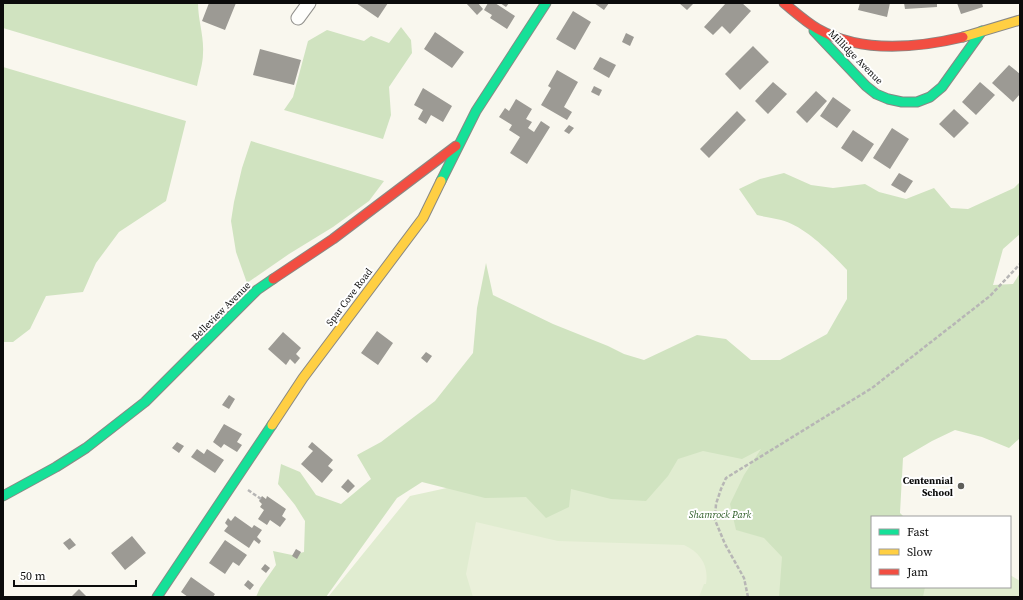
<svg xmlns="http://www.w3.org/2000/svg" width="1023" height="600" font-family="'Source Serif 4',serif">
<style>
.green{fill:#e0ecd0}
.forest{fill:#d0e3c0}
.pitch{fill:#eaf0da}
.building{fill:#9c9a94}
.lines{fill:none;stroke-linecap:round;stroke-linejoin:round}
.street-casing{stroke:#92918d;stroke-width:15}
.fast-casing{stroke:#898884;stroke-width:11}
.slow-casing{stroke:#898884;stroke-width:11}
.jam-casing{stroke:#898884;stroke-width:11}
.path{stroke:#b7b6b5;stroke-width:2.5;stroke-dasharray:4 2;stroke-linecap:butt}
.street{stroke:#fefefc;stroke-width:13}
.fast{stroke:#16e098;stroke-width:9}
.slow{stroke:#ffcf43;stroke-width:9}
.jam{stroke:#f24e42;stroke-width:9}
.poi-dot{fill:#5e5e5a;stroke:#fff;stroke-width:1.5}
.labels{text-anchor:middle;dominant-baseline:central;stroke-width:4;stroke-linejoin:round;paint-order:stroke}
.street-label{font-size:10px;fill:#0b0b0b;stroke:#fff}
.poi-label{font-size:10px;font-weight:bold;fill:#0b0b0b;stroke:#fff;text-anchor:end}
.park-label{font-size:10px;font-style:italic;fill:#2a5a23;stroke:#fff}
</style>
<rect width="100%" height="100%" fill="#f9f7ee"/>
<!-- green -->
<path class="green" d="M738 425 872 517V587H1010V575L1020 581V597H328L410 496Z"/>
<!-- forest -->
<path class="forest" d="M3 3H198C198 20 204 36 203 53 203 64 199 75 197 86L3 28Z
M401 27 411 40 412 53 389 87 391 115 383 139 284 110 293 97 308 41 327 30 364 41 371 36 389 43Z
M3 67 186 121 166 201 119 232 96 263 83 292 46 296 30 329 13 342H3Z
M251 141 384 181 369 201 333 227 289 254 247 283 236 252 231 221 234 202 242 168Z
M784 173 811 185 833 188 865 184 879 192 906 199 934 188 951 208 968 209 1014 188 1020 182V234L1003 249 993 285 1013 284 1020 273V438L1009 448 982 437 955 430 932 441 903 458 900 513 904 517H872V587H925L923 597H779L782 557 764 538 736 530 730 504 744 475 761 449 742 459 703 451 678 459 668 476 646 501 611 499 571 489 569 507 546 518 526 497 485 498 422 482 397 498 326 597H256L260 588 276 565 273 551 292 555 304 552 305 521 295 505 278 484 281 464 300 472 316 495 341 504 371 479 357 455 381 442 435 401 473 353 477 308 486 263 493 295 553 324 608 346 624 354 644 360 697 335 726 339 751 360H780L827 334 847 299V270C831 253 805 226 781 220 773 218 765 217 757 215L739 189 760 179Z"/>
<!-- pitch -->
<path class="pitch" d="M476 522 558 541 684 545C701 553 709 566 706 584H704L699 597H473L466 574Z"/>
<!-- building -->
<path class="building" d="M209 3H236L225 30 202 21Z
M356 3H388L378 18Z
M466 3H478L483 9 477 15Z
M488 3H495L515 16 507 29 490 18 492 15 484 10Z
M500 3H509L506 7Z
M594 3H609L604 10Z
M679 3H694L687 10Z
M726 3H742L751 11 730 34 722 26 713 35 704 27Z
M860 3H890L887 17 858 10Z
M904 3H937V7L905 9Z
M957 3H982L983 7 961 14Z
M573 11 591 22 575 50 556 39Z
M435 32 464 52 452 68 424 49Z
M626 33 634 37 630 46 622 42Z
M753 46 769 62 740 90 725 74Z
M260 49 301 60 294 85 253 75Z
M600 57 616 65 609 78 593 69Z
M1009 65 1020 74V94L1013 102 992 83Z
M557 70 578 82 564 107 572 112 567 120 541 105 551 88 548 86Z
M773 82 787 94 768 114 755 101Z
M980 82 995 95 976 115 962 102Z
M594 86 602 90 599 96 591 92Z
M423 88 452 106 443 122 431 115 426 124 418 119 423 110 414 105Z
M816 91 827 101 807 123 796 112Z
M833 97 851 110 837 128 820 116Z
M516 99 532 109 526 119 532 122 528 128 534 132 541 121 550 127 527 164 510 153 520 137 509 130 512 125 499 117 505 108 509 111Z
M954 109 969 123 954 138 939 124Z
M737 111 746 120 709 158 700 149Z
M569 125 574 128 569 134 564 131Z
M892 128 909 139 890 169 873 158Z
M853 130 874 144 862 162 841 148Z
M899 173 913 181 905 193 891 185Z
M377 331 393 343 378 365 361 353Z
M283 332 301 348 296 354 300 358 295 364 290 359 286 365 268 349Z
M426 352 432 356 427 363 421 358Z
M229 395 235 399 229 409 222 405Z
M224 424 242 434 237 442 242 445 237 452 224 444 221 448 213 442Z
M177 442 184 446 179 453 172 448Z
M312 442 333 460 328 466 333 470 322 483 301 464 313 451 308 447Z
M197 449 204 454 207 449 224 460 215 473 191 457Z
M348 479 355 486 348 493 341 487Z
M262 496 266 499 267 496 286 509 282 516 286 519 280 527 270 520 267 525 258 519 264 510 260 507 262 504 259 501Z
M235 516 252 528 254 525 262 530 257 537 261 541 259 544 254 540 249 548 224 531 228 526 225 523 228 518 231 521Z
M132 536 146 553 125 570 111 553Z
M70 538 76 545 69 550 63 543Z
M225 540 247 555 239 566 233 562 225 574 209 563Z
M296 549 301 552 297 559 292 556Z
M265 564 270 568 266 573 261 569Z
M191 577 215 594 213 597H188L181 592Z
M248 580 254 585 250 590 244 585Z
M79 589 87 597H71Z"/>
<g class="lines">
<!-- street casing -->
<g class="street-casing">
<path id="street" d="M298 18 309 3"/>
</g>
<!-- fast casing -->
<g class="fast-casing">
<path id="fast" d="M814 31 866 86 876 94 888 99 902 102H917L930 97 942 87 982 31
M441 181 476 111 546 3
M3 496 56 467 86 448 145 402 257 290 273 279
M157 597 272 425"/>
</g>
<!-- slow casing -->
<g class="slow-casing">
<path id="slow" d="M963 37 1020 20
M272 425 303 378 423 218 441 181"/>
</g>
<!-- jam casing -->
<g class="jam-casing">
<path id="jam" d="M784 3C795 12 806 22 818 29 862 54 917 48 963 37
M273 279 333 239 456 146"/>
</g>
<!-- path -->
<path class="path" d="M248 490 261 499
M748 597 744 578 725 544 715 520 716 504 721 489 726 478 872 388 990 296 1020 264"/>
<!-- street -->
<use href="#street" class="street"/>
<!-- fast -->
<use href="#fast" class="fast"/>
<!-- slow -->
<use href="#slow" class="slow"/>
<!-- jam -->
<use href="#jam" class="jam"/>
</g>
<!-- markers -->
<circle class="poi-dot" cx="961" cy="486" r="4"/>
<g class="labels">
<!-- street labels -->
<g class="street-label">
<text transform="translate(856 57) rotate(45)">Millidge Avenue</text>
<text transform="translate(349 297) rotate(-53)">Spar Cove Road</text>
<text transform="translate(221 311) rotate(-45)">Belleview Avenue</text>
</g>
<!-- poi labels -->
<g class="poi-label">
<text x="953" y="480">Centennial<tspan x="953" dy="12">School</tspan></text>
</g>
<!-- park labels -->
<g class="park-label">
<text x="720" y="514">Shamrock Park</text>
</g>
</g>
<!-- border -->
<rect width="1023" height="600" fill="none" stroke="#0b0b0b" stroke-width="8"/>
<!-- legend -->
<rect x="871" y="516" width="140" height="72" fill="#ffffff" stroke="#9d9d9d"/>
<rect x="879" y="529" width="20" height="6" fill="#16e098" stroke="#9d9d9d"/>
<text x="907" y="536" font-size="12" fill="#0b0b0b">Fast</text>
<rect x="879" y="549" width="20" height="6" fill="#ffcf43" stroke="#9d9d9d"/>
<text x="907" y="556" font-size="12" fill="#0b0b0b">Slow</text>
<rect x="879" y="569" width="20" height="6" fill="#f24e42" stroke="#9d9d9d"/>
<text x="907" y="576" font-size="12" fill="#0b0b0b">Jam</text>
<!-- scale -->
<path d="M14 580v6h122v-6" fill="none" stroke="#0b0b0b" stroke-width="2"/>
<text x="20" y="580" font-size="12" fill="#0b0b0b" stroke="#ffffff" stroke-width="3" paint-order="stroke">50 m</text>
</svg>
